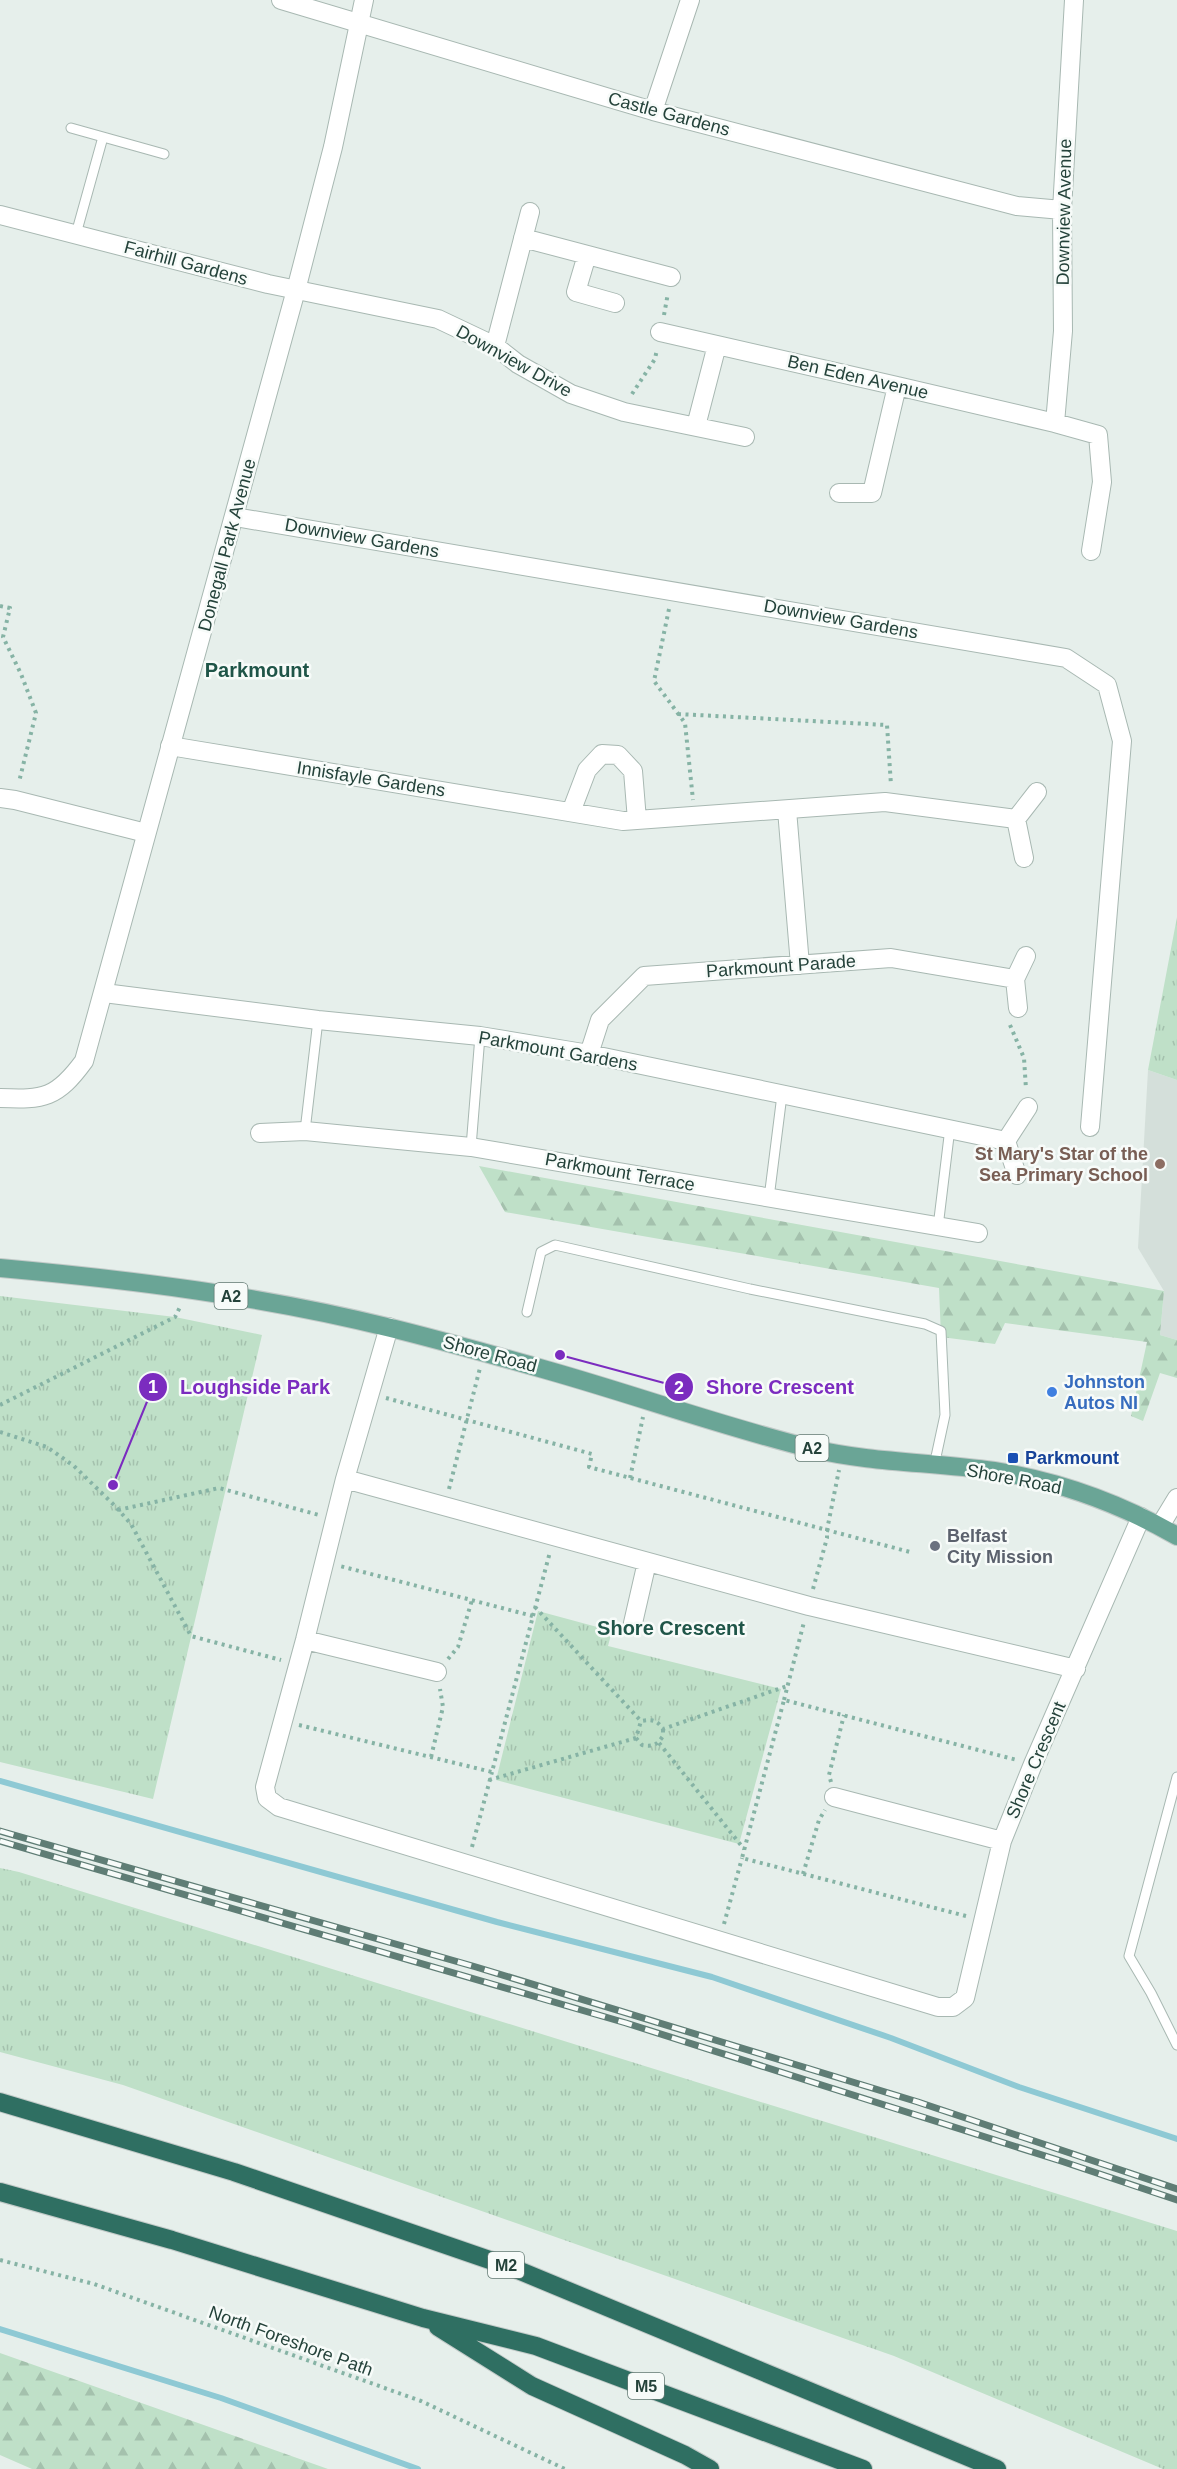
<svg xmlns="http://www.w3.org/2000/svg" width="1177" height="2469" font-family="Helvetica,sans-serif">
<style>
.built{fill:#d4dfda}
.grass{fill:url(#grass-tufts)}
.forest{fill:url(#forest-firs)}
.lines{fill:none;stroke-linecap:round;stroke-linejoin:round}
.stream{stroke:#8ec9d4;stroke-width:6}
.service-casing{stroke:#a8b8b2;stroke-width:11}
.minor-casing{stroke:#a8b8b2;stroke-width:20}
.tertiary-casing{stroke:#a8b8b2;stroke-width:20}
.primary-casing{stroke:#c2cac8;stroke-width:20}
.motorway-casing{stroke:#c2cac8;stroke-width:20}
.path{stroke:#86b3a5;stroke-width:4;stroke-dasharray:3 4.5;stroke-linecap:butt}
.service{stroke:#fff;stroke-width:9}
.minor{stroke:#fff;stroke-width:18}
.tertiary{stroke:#fff;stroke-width:18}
.primary{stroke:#6aa596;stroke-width:18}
.motorway{stroke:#2f6f62;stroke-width:18}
.rail-casing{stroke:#5f7d75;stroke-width:7}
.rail{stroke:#f7fbf9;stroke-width:4.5;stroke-dasharray:14;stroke-linecap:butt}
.education-dot{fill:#8d6e63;stroke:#f7fbf9;stroke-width:2}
.shop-dot{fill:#3f7fe0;stroke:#f7fbf9;stroke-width:2}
.transit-dot{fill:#1a4fb4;stroke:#f7fbf9;stroke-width:2}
.worship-dot{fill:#6b7280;stroke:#f7fbf9;stroke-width:2}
.labels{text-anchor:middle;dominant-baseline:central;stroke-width:5;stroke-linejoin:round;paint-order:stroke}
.shield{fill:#f7fbf9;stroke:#637a73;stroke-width:1.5}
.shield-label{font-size:16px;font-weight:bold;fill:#24423a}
.street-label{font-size:18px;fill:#24423a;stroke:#f7fbf9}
.education-label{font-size:18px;font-weight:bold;fill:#785e54;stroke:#f7fbf9;text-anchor:end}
.shop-label{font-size:18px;font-weight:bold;fill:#366cbe;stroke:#f7fbf9;text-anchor:start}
.transit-label{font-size:18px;font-weight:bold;fill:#164399;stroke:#f7fbf9;text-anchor:start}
.worship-label{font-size:18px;font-weight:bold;fill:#5b616d;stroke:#f7fbf9;text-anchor:start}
.neighbourhood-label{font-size:20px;font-weight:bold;fill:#1f5548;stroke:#f7fbf9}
.leader{fill:none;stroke:#7b2cbf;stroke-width:2}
.callout-dot{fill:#7b2cbf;stroke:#f7fbf9;stroke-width:2}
.mark-label{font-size:18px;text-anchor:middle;font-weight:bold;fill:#fff}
.callout-label{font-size:20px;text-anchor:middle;font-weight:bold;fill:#7b2cbf;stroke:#f7fbf9;stroke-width:5;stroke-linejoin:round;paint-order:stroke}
</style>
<defs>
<pattern id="grass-tufts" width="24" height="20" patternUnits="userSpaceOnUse" patternTransform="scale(1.5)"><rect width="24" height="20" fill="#bfe0c8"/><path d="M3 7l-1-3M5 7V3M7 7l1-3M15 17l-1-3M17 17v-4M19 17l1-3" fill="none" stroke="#a4c1ad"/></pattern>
<pattern id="forest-firs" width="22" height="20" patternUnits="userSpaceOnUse" patternTransform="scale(1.5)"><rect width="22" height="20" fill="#bfe0c8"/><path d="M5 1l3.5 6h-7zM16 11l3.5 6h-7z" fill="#a4c1ad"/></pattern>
</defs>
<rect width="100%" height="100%" fill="#e6efeb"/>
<!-- built -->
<path class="built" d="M1148 1070 1177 1080V1340L1160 1335 1164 1291 1138 1248Z"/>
<!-- grass -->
<path class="grass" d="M1177 917V1080L1148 1070Z
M0 1296 175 1317 262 1335 153 1799 0 1762Z
M538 1611 612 1631 608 1646 781 1689 739 1844 496 1780Z
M0 1868 19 1872 1177 2231V2469H1163L894 2356 123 2085 0 2052Z"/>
<!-- forest -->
<path class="forest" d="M479 1166 1164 1291 1160 1335 1177 1340V1378L1160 1373 1143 1421 1131 1416 1147 1342 1005 1323 995 1344 941 1337 939 1288 505 1212Z
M0 2353 328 2469H32L0 2455Z"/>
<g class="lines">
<!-- stream -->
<path class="stream" d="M0 1781 497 1922 712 1977 891 2038 1019 2087 1177 2139
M0 2329 221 2398 418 2469"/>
<!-- service casing -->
<g class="service-casing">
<path id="service" d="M71 128 164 154
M76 234 103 137
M305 1131 318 1020
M471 1147 480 1036
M769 1198 782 1095
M938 1227 950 1128
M527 1312 541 1252 555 1245 750 1289 925 1324 941 1331 945 1415 934 1466
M1177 1777 1129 1956 1151 1993 1177 2045"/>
</g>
<!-- minor casing -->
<g class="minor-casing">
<path id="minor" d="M281 0 653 111 1017 206 1062 210
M653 111 690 0
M0 215 268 284 438 319 495 346 518 364 571 394 624 412 745 437
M523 238 671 277
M587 255 576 292 615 303
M660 332 897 386 1055 423 1098 435 1102 482 1091 551
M495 346 530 212
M1055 423 1063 331 1062 210 1074 0
M696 426 717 345
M839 493H872L897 386
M235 517 1066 658 1107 685 1122 741 1090 1127
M170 746 623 821 885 802 1016 819
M0 798 15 800 146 833
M787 810 800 965
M571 812 587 770 602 754 618 755 633 771 637 820
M1024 858 1016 819 1037 792
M104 993 318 1020 480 1036 589 1054 1006 1141
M1018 1008 1015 979 1026 956
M589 1054 600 1020 644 976 891 958 1015 979
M260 1133 305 1131 471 1147 978 1233
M1017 1175 1006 1141 1028 1107
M389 1327 345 1479 305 1640 265 1787 267 1798 279 1807 938 2007H953L965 1998 1002 1841 1033 1764 1141 1517
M345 1479 809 1606 1076 1669
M1160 1526 1177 1498
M633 1623 647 1562
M305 1640 437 1672
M834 1797 1002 1841"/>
</g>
<!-- tertiary casing -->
<g class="tertiary-casing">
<path id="tertiary" d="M0 1098C44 1100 57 1098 84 1061L296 290 333 147 364 0"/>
</g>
<!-- primary casing -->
<g class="primary-casing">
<path id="primary" d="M0 1268C132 1280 263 1296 391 1328 444 1341 497 1356 550 1371 638 1396 724 1427 813 1449 873 1463 934 1462 994 1471 1058 1481 1121 1504 1177 1536"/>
</g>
<!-- motorway casing -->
<g class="motorway-casing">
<path id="motorway" d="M0 2102 234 2172 513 2268 997 2469
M0 2192 172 2240 423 2318 536 2346 863 2469
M438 2327 532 2386 685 2455 710 2469"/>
</g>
<!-- path -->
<path class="path" d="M664 315 668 293
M632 394 655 359 657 349
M0 606 10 608 3 637 21 674 36 713 19 782
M669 609 654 681 685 723 693 800
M678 714 887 725 891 785
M1010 1025 1024 1058 1026 1089
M386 1398 592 1454 589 1467 910 1552
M0 1405 175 1317 181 1305
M0 1432 47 1447 74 1466 114 1505 131 1524 191 1636 281 1660
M630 1478 643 1417
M449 1489 480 1368
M118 1510 219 1488 319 1515
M813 1589 827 1538V1530L839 1470
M535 1607 641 1721
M533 1616 550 1552
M448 1659 458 1647 472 1600
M784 1700 804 1622
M299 1725 492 1772 533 1616 340 1566
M636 1738 642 1745C653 1747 657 1745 663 1736V1729
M659 1743 744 1849
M431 1757 443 1707 440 1689
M489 1780 636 1738 641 1721C652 1719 657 1720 663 1729L787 1686
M831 1782 829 1775 844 1715
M472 1847 492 1772
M803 1874 819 1820 825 1810
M966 1916 742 1858 784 1700 1017 1760
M724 1924 742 1858
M0 2260 94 2284 421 2401 565 2469"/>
<!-- service -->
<use href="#service" class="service"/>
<!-- minor -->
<use href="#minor" class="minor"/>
<!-- tertiary -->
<use href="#tertiary" class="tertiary"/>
<!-- primary -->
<use href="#primary" class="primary"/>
<!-- motorway -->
<use href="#motorway" class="motorway"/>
<!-- rail casing -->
<g class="rail-casing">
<path id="rail" d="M0 1831 476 1967 918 2102 1177 2189
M0 1841 626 2023 1061 2161 1177 2200"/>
</g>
<!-- rail -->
<use href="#rail" class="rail"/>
</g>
<!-- markers -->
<circle class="education-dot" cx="1160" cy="1164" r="6"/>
<circle class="shop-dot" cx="1052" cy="1392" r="6"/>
<rect class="transit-dot" x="1007" y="1452" width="12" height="12" rx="3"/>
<circle class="worship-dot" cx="935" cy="1546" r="6"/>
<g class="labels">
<!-- shield labels -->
<g class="shield">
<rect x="214.5" y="1283" width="33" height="26" rx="4.5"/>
<rect x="795.5" y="1435" width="33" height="26" rx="4.5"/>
<rect x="488" y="2252" width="36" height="26" rx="4.5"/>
<rect x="628" y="2373" width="36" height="26" rx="4.5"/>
</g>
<g class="shield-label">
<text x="231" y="1296">A2</text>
<text x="812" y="1448">A2</text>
<text x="506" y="2265">M2</text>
<text x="646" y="2386">M5</text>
</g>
<!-- street labels -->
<g class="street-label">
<text transform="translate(669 114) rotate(15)">Castle Gardens</text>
<text transform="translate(1064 212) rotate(-89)">Downview Avenue</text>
<text transform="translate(186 263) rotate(15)">Fairhill Gardens</text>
<text transform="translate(514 361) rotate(29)">Downview Drive</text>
<text transform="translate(858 377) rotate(13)">Ben Eden Avenue</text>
<text transform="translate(362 538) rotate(10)">Downview Gardens</text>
<text transform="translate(227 545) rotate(-75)">Donegall Park Avenue</text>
<text transform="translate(841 619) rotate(10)">Downview Gardens</text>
<text transform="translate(371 779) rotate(9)">Innisfayle Gardens</text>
<text transform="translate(781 966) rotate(-4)">Parkmount Parade</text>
<text transform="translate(558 1051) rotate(10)">Parkmount Gardens</text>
<text transform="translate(620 1172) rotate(10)">Parkmount Terrace</text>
<text transform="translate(490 1354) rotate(15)">Shore Road</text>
<text transform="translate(1014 1479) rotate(11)">Shore Road</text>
<text transform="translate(1036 1760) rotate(-67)">Shore Crescent</text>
<text transform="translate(291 2341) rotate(20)">North Foreshore Path</text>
</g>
<!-- education labels -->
<g class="education-label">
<text x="1148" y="1154">St Mary's Star of the<tspan x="1148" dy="21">Sea Primary School</tspan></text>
</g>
<!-- shop labels -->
<g class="shop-label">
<text x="1064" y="1382">Johnston<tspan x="1064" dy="21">Autos NI</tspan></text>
</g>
<!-- transit labels -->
<g class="transit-label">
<text x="1025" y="1458">Parkmount</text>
</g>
<!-- worship labels -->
<g class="worship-label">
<text x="947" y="1536">Belfast<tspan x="947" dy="21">City Mission</tspan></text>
</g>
<!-- neighbourhood labels -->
<g class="neighbourhood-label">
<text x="257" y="670">Parkmount</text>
<text x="671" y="1628">Shore Crescent</text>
</g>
</g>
<!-- callouts -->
<path class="leader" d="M113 1485L153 1387M560 1355L679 1387"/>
<g class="callout-dot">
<circle cx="113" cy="1485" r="6"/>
<circle cx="560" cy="1355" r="6"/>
<circle cx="153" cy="1387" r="15"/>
<circle cx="679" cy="1387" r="15"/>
</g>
<g class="mark-label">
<text x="153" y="1393">1</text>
<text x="679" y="1394">2</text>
</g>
<g class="callout-label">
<text x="255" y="1394">Loughside Park</text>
<text x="780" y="1394">Shore Crescent</text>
</g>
</svg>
